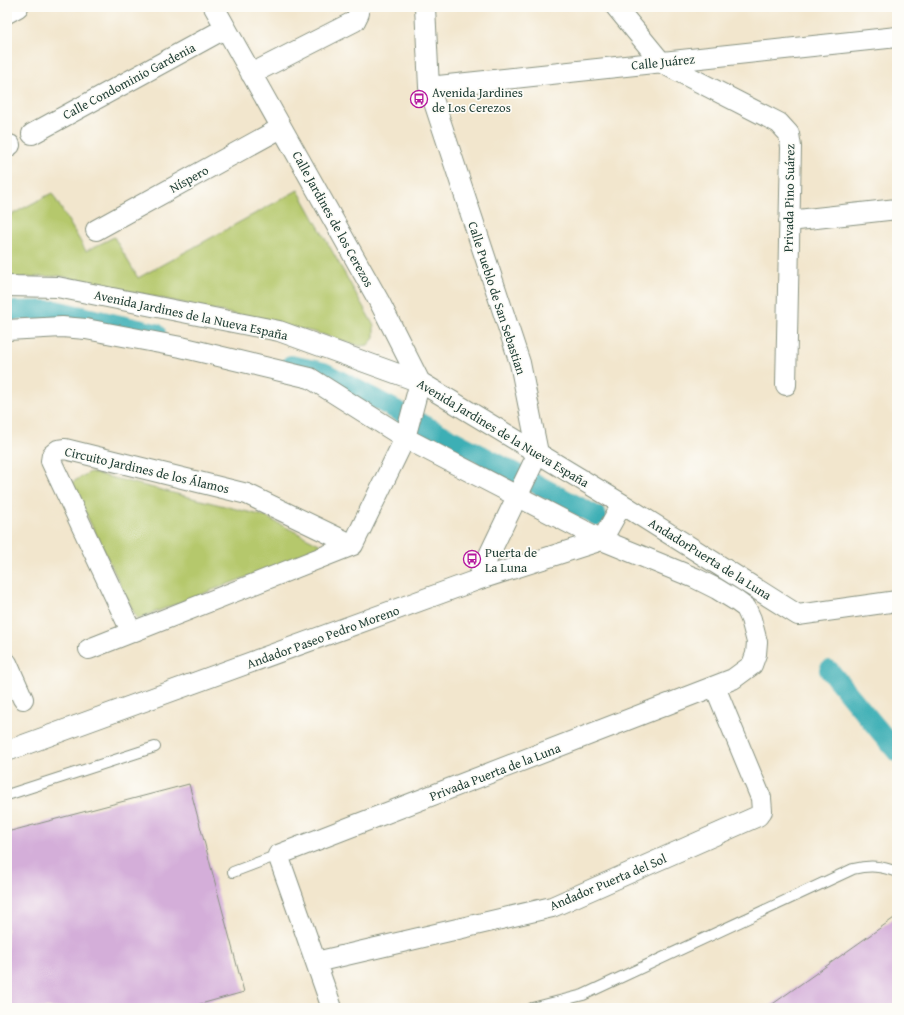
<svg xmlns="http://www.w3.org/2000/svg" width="904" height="1015" font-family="'Gentium Book Plus',serif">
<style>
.green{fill:#b5c86c;stroke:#6a8250}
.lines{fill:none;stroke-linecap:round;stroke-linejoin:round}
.canal{stroke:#3eafb5;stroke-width:20}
.building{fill:#d4aed9}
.lane-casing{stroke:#889280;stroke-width:12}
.street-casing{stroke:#889280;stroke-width:22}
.lane{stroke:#fff;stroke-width:10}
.street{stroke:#fff;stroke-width:20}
.labels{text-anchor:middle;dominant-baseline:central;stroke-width:3.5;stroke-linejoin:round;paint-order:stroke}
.street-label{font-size:13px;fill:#1f3d34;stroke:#fdfcf7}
.poi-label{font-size:13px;fill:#1f3d34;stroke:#fdfcf7;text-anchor:start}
</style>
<rect width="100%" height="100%" fill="#fdfcf7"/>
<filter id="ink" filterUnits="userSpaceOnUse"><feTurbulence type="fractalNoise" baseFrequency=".025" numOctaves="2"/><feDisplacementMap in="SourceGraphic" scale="8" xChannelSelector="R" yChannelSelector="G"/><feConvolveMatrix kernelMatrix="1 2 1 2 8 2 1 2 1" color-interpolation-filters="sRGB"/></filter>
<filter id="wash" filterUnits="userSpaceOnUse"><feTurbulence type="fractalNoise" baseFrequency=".012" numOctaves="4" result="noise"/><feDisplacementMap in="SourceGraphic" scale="16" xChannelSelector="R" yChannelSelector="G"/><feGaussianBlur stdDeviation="0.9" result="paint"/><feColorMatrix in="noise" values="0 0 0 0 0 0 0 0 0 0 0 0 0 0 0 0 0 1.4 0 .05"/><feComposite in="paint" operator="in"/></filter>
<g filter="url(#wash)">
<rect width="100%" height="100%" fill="#f2e6cd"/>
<!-- green -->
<path class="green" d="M298 190 374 326V338L368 345 360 346 314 332 60 276 7 278V217L52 193 86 251 114 237 138 278Z
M90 472 264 516 325 547 137 619 71 483Z"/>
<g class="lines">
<!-- canal -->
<path class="canal" d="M7 311 55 310 156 333
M291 365 324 372 597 516
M829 670 897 752"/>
</g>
<g id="blocks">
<!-- building -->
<path class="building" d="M189 784 244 992 186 1008H7V832Z
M897 916V1008H767Z"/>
</g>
</g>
<g filter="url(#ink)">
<use href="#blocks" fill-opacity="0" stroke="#889280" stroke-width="1"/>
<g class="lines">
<!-- lane casing -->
<g class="lane-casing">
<path id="lane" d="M7 795 155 747
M233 872 278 855
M532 1008 583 995 853 869C870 865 881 866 897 872"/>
</g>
<!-- street casing -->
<g class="street-casing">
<path id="street" d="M425 7 429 87 520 363 538 453 477 580
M616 7 662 63 779 123 789 134 791 147 786 385
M7 13 18 7
M251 74 355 21 359 13 358 7
M429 87 897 37
M32 134 226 28
M7 147 10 145
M789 221 897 209
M96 230 281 128
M7 286 57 287 279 331 420 382 622 504 798 615 897 601
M7 330 62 327 86 329 181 347 310 378 405 438 602 540 695 578 717 589 735 600 746 608 751 619 757 642 756 654 752 665 733 679 278 855 332 1008
M131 631 51 461 52 455 58 450 65 449 247 494 353 545
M89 649 353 545 405 438 420 382 380 303 214 7
M7 663 23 699
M7 751 477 580 602 540 622 504
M316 962 552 907 758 816 762 811 761 798 715 687"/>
</g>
<!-- lane -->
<use href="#lane" class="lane"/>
<!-- street -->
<use href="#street" class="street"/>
</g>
</g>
<!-- icons -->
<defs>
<g id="bus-ring" transform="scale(0.9)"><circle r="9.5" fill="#fdfcf7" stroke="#b5179e" stroke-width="1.5"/><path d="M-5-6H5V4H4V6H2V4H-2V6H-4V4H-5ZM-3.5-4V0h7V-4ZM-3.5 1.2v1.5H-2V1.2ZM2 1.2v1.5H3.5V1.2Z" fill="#b5179e"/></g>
</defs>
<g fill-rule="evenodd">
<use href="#bus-ring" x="419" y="99"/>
<use href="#bus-ring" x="472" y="559"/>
</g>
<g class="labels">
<!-- street labels -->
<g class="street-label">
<text transform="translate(663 62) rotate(-6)">Calle Juárez</text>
<text transform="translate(129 81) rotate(-28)">Calle Condominio Gardenia</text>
<text transform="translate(189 179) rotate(-29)">Níspero</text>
<text transform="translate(789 198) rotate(-89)">Privada Pino Suárez</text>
<text transform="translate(333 219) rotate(61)">Calle Jardines de los Cerezos</text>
<text transform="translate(497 298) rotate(72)">Calle Pueblo de San Sebastian</text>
<text transform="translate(191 315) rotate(12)">Avenida Jardines de la Nueva España</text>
<text transform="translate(503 433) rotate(31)">Avenida Jardines de la Nueva España</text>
<text transform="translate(147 470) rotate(13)">Circuito Jardines de los Álamos</text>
<text transform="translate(710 559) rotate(32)">AndadorPuerta de la Luna</text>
<text transform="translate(323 637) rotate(-20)">Andador Paseo Pedro Moreno</text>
<text transform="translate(495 772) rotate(-21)">Privada Puerta de la Luna</text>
<text transform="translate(608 882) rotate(-23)">Andador Puerta del Sol</text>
</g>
<!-- poi labels -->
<g class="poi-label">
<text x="432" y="92">Avenida Jardines<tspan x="432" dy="15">de Los Cerezos</tspan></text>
<text x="485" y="552">Puerta de<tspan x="485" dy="15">La Luna</tspan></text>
</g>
</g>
<!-- margin -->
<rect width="904" height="1015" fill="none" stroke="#fdfcf7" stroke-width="24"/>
</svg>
